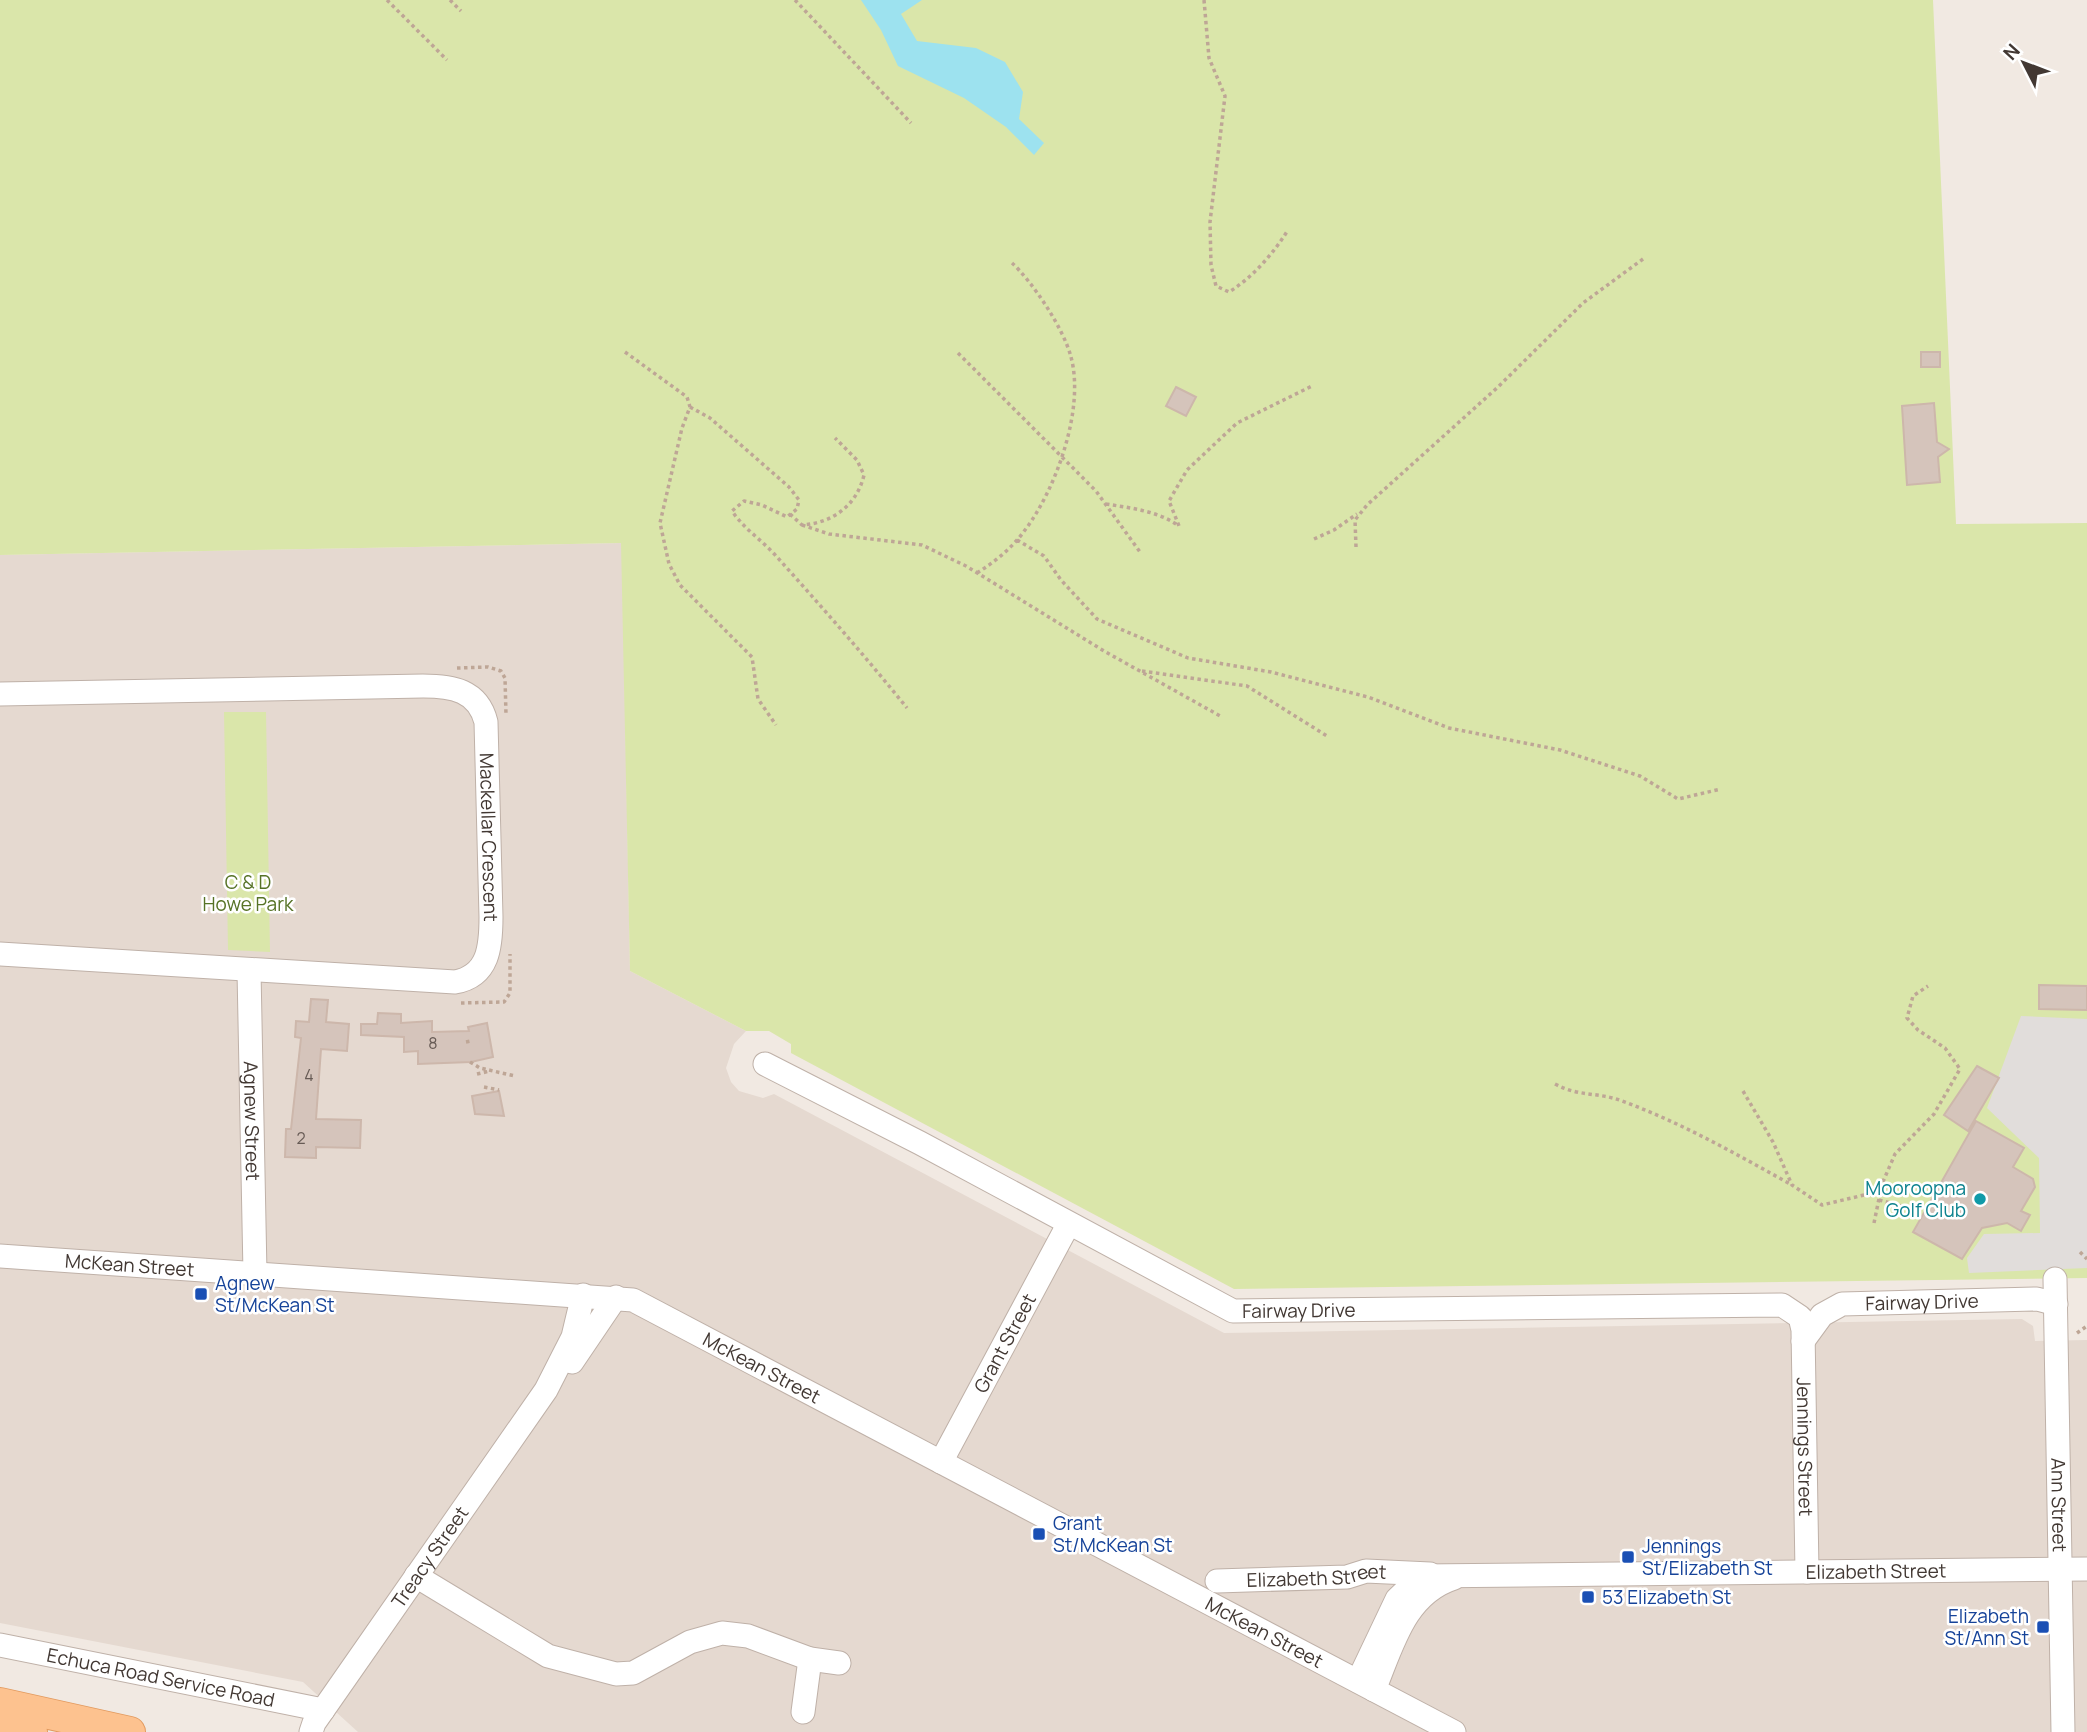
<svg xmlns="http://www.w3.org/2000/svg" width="2087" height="1732" font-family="Manrope,sans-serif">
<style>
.residential{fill:#e5d9d0}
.green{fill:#dae6aa}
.parking{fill:#e1dddb}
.water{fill:#9de2ef}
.building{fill:#d5c4bb;stroke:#cdb7ab;stroke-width:2}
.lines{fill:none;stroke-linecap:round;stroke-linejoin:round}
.minor-casing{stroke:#bfb1a8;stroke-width:25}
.major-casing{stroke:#e29a5f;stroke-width:32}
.path{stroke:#bea696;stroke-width:3.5;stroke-dasharray:3.5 3.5;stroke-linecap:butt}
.minor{stroke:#fff;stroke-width:23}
.major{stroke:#fdc28f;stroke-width:30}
.culture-dot{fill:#0f9aa8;stroke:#fff;stroke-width:2.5}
.transit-dot{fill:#1a4fb4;stroke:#fff;stroke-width:2.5}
.labels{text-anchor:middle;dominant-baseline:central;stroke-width:5;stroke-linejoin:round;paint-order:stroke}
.number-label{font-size:16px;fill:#675b55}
.street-label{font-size:19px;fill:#423833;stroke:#fff}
.park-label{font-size:19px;fill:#577327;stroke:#fff}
.culture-label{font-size:19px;fill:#0d838f;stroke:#fff;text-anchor:end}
.transit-label{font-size:19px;fill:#164399;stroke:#fff;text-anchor:start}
</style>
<rect width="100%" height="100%" fill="#f1e9e2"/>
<!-- residential -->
<path class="residential" d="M622 543 630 971 746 1031 734 1044 726 1068 731 1082 739 1091 763 1098 774 1094 1224 1333 2022 1319 2033 1326 2035 1341 2087 1340V1732H358L303 1682 0 1623V555Z"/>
<!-- green -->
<path class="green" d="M0 0H1933L1956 524 2087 523V1278L1234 1289 791 1053V1044L769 1031H746L630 971 621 543 0 555Z
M224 712H266L270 952 228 950Z"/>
<!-- parking -->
<path class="parking" d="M2021 1016 2087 1019V1268L1969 1273 1967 1258 1984 1234 2040 1233 2039 1158 1987 1108Z"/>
<!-- water -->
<path class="water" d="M861 0H922L901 14 917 41 976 48 1005 62 1023 92 1019 119 1044 143 1034 155 1006 127 964 98 898 66 881 30Z"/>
<!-- building -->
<path class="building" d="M1921 352H1940V367H1921Z
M1176 387 1196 397 1186 416 1166 406Z
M1934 403 1937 442 1949 449 1938 457 1940 482 1907 485 1902 406Z
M2039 985 2087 986V1010L2039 1009Z
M311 999 328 1000 326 1022 349 1024 347 1051 321 1049 316 1119 361 1120 360 1148 316 1147V1158L285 1157 286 1129H291L301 1038 295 1037 296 1021 309 1022Z
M378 1013 401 1014V1023L432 1021V1032L469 1031 468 1027 487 1023 493 1057 471 1062 418 1064V1051L404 1052V1037L361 1035V1024H377Z
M1977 1066 1999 1078 1968 1131 1944 1115Z
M499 1091 504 1116 475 1114 472 1096Z
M1976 1121 2024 1148 2013 1167 2033 1179 2035 1187 2021 1211 2030 1215 2021 1231 2007 1223 1982 1228 1962 1259 1913 1232Z"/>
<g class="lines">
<!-- minor casing -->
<g class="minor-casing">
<g id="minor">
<path id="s1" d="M0 694 423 686C452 686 478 690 486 722L491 917C491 946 489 976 455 982L0 954"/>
<path id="s2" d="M249 971 255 1273"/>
<path id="s3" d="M765 1064 920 1143 1233 1311 1782 1305 1800 1317 1803 1330 1807 1572"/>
<path id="s4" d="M0 1256 633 1300 1454 1732"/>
<path id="s5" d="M2055 1279 2063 1732"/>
<path id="s6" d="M1803 1341 1822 1315 1842 1304 2037 1299 2056 1304"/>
<path d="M572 1362 616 1297"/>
<path id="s7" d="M941 1462 1068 1225"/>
<path d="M416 1576 548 1656 616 1674 633 1673 690 1642 722 1633 748 1636 810 1659 839 1663"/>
<path id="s8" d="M1217 1581 1347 1577 1366 1571 1430 1574"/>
<path id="s9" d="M0 1645 323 1710"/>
<path id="s10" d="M1358 1681 1397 1599 1421 1576 2087 1569"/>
<path d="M1374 1690C1392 1647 1404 1594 1454 1578"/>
<path d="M803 1712 810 1659"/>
<path id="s11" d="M311 1732 314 1723 546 1390 573 1337 583 1295"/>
</g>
</g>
<!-- major casing -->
<g class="major-casing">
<path id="major" d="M0 1703 130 1732
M0 1725 32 1732"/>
</g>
<!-- path -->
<path class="path" d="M387 0 447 60
M450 0 461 11
M795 0 911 123
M1204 0 1209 58 1225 96 1210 222 1211 265 1216 286 1229 292C1253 277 1273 254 1288 230
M625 352 687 397 690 407 682 428 660 523 669 564 680 585 752 657 758 699 776 725
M958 353 1096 491 1140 552
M690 407 710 418 789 487 799 500 797 509 787 517 762 505 744 501 732 511C744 529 762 540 777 557 821 606 865 656 907 708
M1106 504C1131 508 1158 511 1179 526L1169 501 1187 470 1237 423 1312 386
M790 514 802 525C833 523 857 505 864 475L857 460 835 438
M802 525 829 534 922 545 966 566 1104 651 1222 717
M1314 539 1334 530 1357 514
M1017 540 1044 556 1061 580 1097 619 1188 658 1271 672 1368 697 1449 728 1560 750 1640 776 1678 799 1721 789
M1356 547 1355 520 1367 505 1498 387 1583 303 1643 259
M977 573C996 561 1012 548 1025 530 1056 489 1085 409 1071 357 1064 329 1032 281 1011 262
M457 668 488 667 501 671 505 678 506 715
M1142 671 1247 686 1327 736
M461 1003 504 1002 510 993V954
M466 1042 471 1041
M470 1062 480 1068 515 1076
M477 1074 490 1071
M1555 1084C1579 1097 1599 1092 1622 1101 1682 1123 1736 1154 1792 1185
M484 1087 499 1090
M1743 1091 1773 1142 1792 1185 1822 1205 1881 1191
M1879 1200 1909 1208 1923 1205
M1874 1223 1882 1184 1895 1154 1934 1114 1960 1069 1945 1048 1918 1030 1907 1018 1913 996 1928 986
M2080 1252 2087 1259
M2077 1333 2087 1326"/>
<!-- minor -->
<use href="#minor" class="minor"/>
<!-- major -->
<use href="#major" class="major"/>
</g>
<!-- markers -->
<circle class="culture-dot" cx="1980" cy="1199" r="7"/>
<g class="transit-dot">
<rect x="194" y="1287" width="14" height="14" rx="3.5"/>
<rect x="1032" y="1527" width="14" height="14" rx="3.5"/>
<rect x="1621" y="1550" width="14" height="14" rx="3.5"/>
<rect x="1581" y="1590" width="14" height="14" rx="3.5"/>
<rect x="2036" y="1620" width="14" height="14" rx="3.5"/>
</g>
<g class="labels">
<!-- number labels -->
<g class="number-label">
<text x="433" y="1043">8</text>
<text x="309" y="1075">4</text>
<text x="301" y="1138">2</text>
</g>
<!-- street labels -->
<g class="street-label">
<text stroke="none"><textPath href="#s1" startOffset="618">Mackellar Crescent</textPath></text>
<text stroke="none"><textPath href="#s2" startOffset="150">Agnew Street</textPath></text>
<text stroke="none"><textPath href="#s4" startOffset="130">McKean Street</textPath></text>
<text stroke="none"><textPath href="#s6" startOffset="135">Fairway Drive</textPath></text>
<text stroke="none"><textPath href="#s3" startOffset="595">Fairway Drive</textPath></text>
<text stroke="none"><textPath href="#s7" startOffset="135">Grant Street</textPath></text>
<text stroke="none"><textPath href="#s4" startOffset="780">McKean Street</textPath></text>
<text stroke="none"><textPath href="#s3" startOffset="1230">Jennings Street</textPath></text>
<text stroke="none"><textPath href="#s5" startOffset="226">Ann Street</textPath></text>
<text stroke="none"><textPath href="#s11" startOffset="212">Treacy Street</textPath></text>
<text stroke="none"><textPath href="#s10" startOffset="579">Elizabeth Street</textPath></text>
<text stroke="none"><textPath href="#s8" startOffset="100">Elizabeth Street</textPath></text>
<text stroke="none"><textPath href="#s4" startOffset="1348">McKean Street</textPath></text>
<text stroke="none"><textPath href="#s9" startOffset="164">Echuca Road Service Road</textPath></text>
</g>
<!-- park labels -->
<g class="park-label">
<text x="248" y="882">C &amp; D<tspan x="248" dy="22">Howe Park</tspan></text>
</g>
<!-- culture labels -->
<g class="culture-label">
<text x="1966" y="1188">Mooroopna<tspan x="1966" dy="22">Golf Club</tspan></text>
</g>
<!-- transit labels -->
<g class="transit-label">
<text x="215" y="1283">Agnew<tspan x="215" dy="22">St/McKean St</tspan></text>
<text x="1053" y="1523">Grant<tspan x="1053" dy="22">St/McKean St</tspan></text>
<text x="1642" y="1546">Jennings<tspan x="1642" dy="22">St/Elizabeth St</tspan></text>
<text x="1602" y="1597">53 Elizabeth St</text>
<text x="2029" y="1616" text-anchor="end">Elizabeth<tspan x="2029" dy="22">St/Ann St</tspan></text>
</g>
</g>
<!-- north arrow -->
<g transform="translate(2024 63) rotate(312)" stroke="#ffffff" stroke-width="5" paint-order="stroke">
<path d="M0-5L12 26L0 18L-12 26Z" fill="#423833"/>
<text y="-10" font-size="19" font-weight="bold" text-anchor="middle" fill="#423833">N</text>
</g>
</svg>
